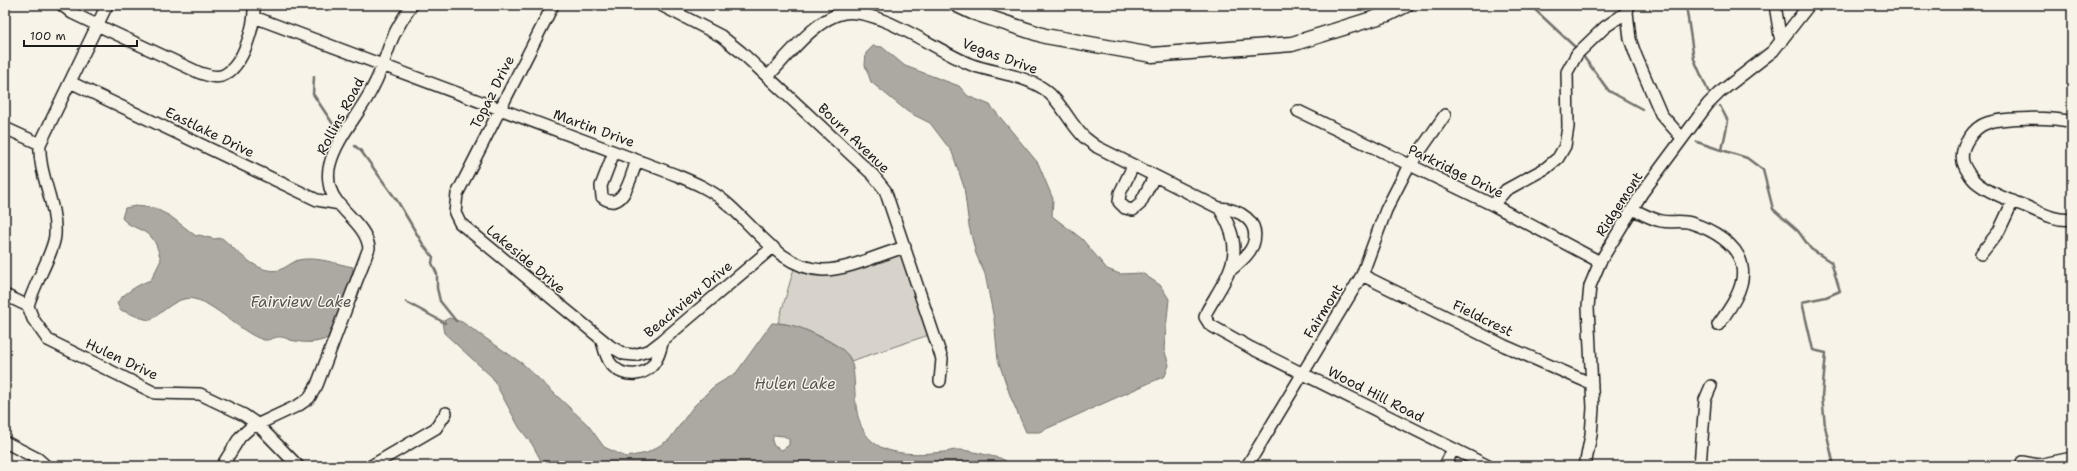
<svg xmlns="http://www.w3.org/2000/svg" width="2077" height="471" font-family="'Shantell Sans',sans-serif">
<style>
.green{fill:#d7d3cb;stroke:#7a7874}
.water{fill:#aca9a2;stroke:#72716c;fill-rule:evenodd}
.lines{fill:none;stroke-linecap:round;stroke-linejoin:round}
.stream{stroke:#72716c;stroke-width:2.5}
.minor-casing{stroke:#1c1c1c;stroke-width:14}
.major-casing{stroke:#1c1c1c;stroke-width:17}
.minor{stroke:#f7f3e8;stroke-width:11}
.major{stroke:#f7f3e8;stroke-width:14}
.labels{text-anchor:middle;dominant-baseline:central;stroke-width:3;stroke-linejoin:round;paint-order:stroke}
.street-label{font-size:14px;fill:#1c1c1c;stroke:#f7f3e8}
.water-label{font-size:15px;font-style:italic;fill:#565452;stroke:#f7f3e8}
</style>
<rect width="100%" height="100%" fill="#f7f3e8"/>
<filter id="ink" filterUnits="userSpaceOnUse"><feTurbulence type="fractalNoise" baseFrequency=".025" numOctaves="2"/><feDisplacementMap in="SourceGraphic" scale="8" xChannelSelector="R" yChannelSelector="G"/><feConvolveMatrix kernelMatrix="1 2 1 2 8 2 1 2 1" color-interpolation-filters="sRGB"/></filter>
<g filter="url(#ink)">
<!-- green -->
<path class="green" d="M904 248 932 334 851 361C846 344 794 323 778 323L795 265 810 270Z"/>
<!-- water -->
<path class="water" d="M873 46 882 47 905 66 959 86 968 96 990 105 1038 163 1053 199 1052 216 1082 239 1107 269 1120 274 1142 273 1160 285 1169 299 1164 349 1169 365 1165 376 1039 432H1026L1011 398 998 360 994 319 985 274 976 254 969 226 964 187 952 152 930 123 908 112 871 82 865 65 866 53Z
M136 206 154 208 170 216 196 236 199 235 214 239 222 238C236 250 258 275 279 270 286 268 292 262 298 260 316 256 337 264 353 267L350 284 328 338C315 344 304 343 290 340 287 339 284 337 281 337 275 336 270 341 264 340 240 334 207 293 184 299 172 302 161 313 151 320 139 319 131 313 120 310L117 303C122 294 141 283 151 280L161 260C158 251 156 238 146 233 139 228 128 226 122 218L125 208Z
M449 318 462 322 523 364 588 425 604 447 626 457 647 453 669 440 693 407 713 387 736 373 772 323C789 323 804 328 818 336 827 340 840 346 847 354 862 370 845 419 873 442 891 457 922 454 944 452 948 452 952 450 956 450 968 449 988 456 1000 458L1006 461 1008 466H544L532 444 519 427 492 377 444 333 442 322ZM774 435 784 436 789 439V445L782 450 774 446 772 441Z"/>
<g class="lines">
<!-- stream -->
<path class="stream" d="M1530 5 1575 47
M1686 5 1694 59 1708 91
M1583 56 1609 91 1642 109
M314 77 313 94 337 130
M1720 106 1728 121 1722 150 1747 158 1763 170 1773 209 1798 231 1811 249 1831 262 1840 291 1826 297 1802 302 1813 350 1826 353 1822 396 1825 426 1834 466
M1697 142 1721 150
M355 146 361 151 398 202 424 246 433 257 432 263 437 274V288L440 301 456 321
M406 302 445 323"/>
<!-- minor casing -->
<g class="minor-casing">
<path id="minor" d="M62 5 72 13 97 25 200 73C208 75 216 79 224 75 244 65 255 25 254 5
M553 5 457 194 455 213 460 223 610 346 624 354 635 355 650 350 663 340 773 247
M661 5 721 36 741 52 873 175 885 190 942 359 940 381
M1629 5 1627 12 1630 39 1636 56 1661 114 1682 138
M1775 5 1781 42
M254 17 676 175C693 182 710 189 724 201 754 225 780 269 823 270 848 270 881 254 905 247
M768 76C787 57 817 17 844 13 880 8 938 52 972 65 996 73 1023 75 1044 89 1060 100 1069 122 1083 136 1087 140 1092 143 1097 147L1219 208C1248 252 1230 271 1207 311L1205 317 1210 325 1251 348 1488 466
M70 82 317 200 340 204
M1298 111 1493 205 1600 262
M2072 122C2053 117 2005 117 1987 123 1974 127 1959 147 1963 162 1964 166 1969 174 1972 178 1981 190 2011 201 2025 206 2039 212 2057 222 2072 219
M5 128 40 144
M614 152 601 186 602 197C624 214 631 175 637 160
M1133 166 1120 193 1119 202 1125 208 1133 210 1140 204 1154 177
M1493 205 1506 190 1546 168 1558 158 1565 146 1568 127 1567 72 1577 54 1605 27 1627 12
M1219 208C1239 209 1261 221 1253 245 1249 255 1240 262 1232 269
M1632 209C1641 213 1651 219 1661 221 1670 223 1681 220 1691 223 1711 229 1739 244 1742 267 1746 287 1729 310 1718 325
M1981 254 1999 231 2013 201
M1362 275 1505 346 1592 384
M5 295 28 306 33 319 48 340 155 393 200 394 244 415 257 424 298 466
M28 306C33 286 54 252 55 235 57 203 38 175 40 144L107 5
M602 341C604 348 606 358 611 364 624 380 648 377 657 358 660 353 661 346 663 340
M5 442 38 459 46 466
M2022 462 2038 465 2072 458
M222 466 240 437 250 428 299 405 309 398 317 385 369 248C366 223 337 211 330 188 328 180 328 171 330 164 337 137 361 112 373 87 382 71 386 53 393 37 398 26 405 15 412 5
M371 466 436 428 446 413
M1247 466 1362 275 1386 210 1406 171 1445 115
M1445 466 1453 449
M1585 466 1591 435 1593 408 1588 307 1590 286 1600 262 1642 193 1708 104 1719 93 1773 51 1809 5
M1700 466 1705 400 1711 386"/>
</g>
<!-- major casing -->
<g class="major-casing">
<path id="major" d="M957 5 972 12 1045 36 1152 55 1292 44 1388 14 1406 5"/>
</g>
<!-- minor -->
<use href="#minor" class="minor"/>
<!-- major -->
<use href="#major" class="major"/>
</g>
</g>
<g class="labels">
<!-- street labels -->
<g class="street-label">
<text transform="translate(1000 56) rotate(20)">Vegas Drive</text>
<text transform="translate(492 92) rotate(-63)">Topaz Drive</text>
<text transform="translate(340 116) rotate(-62)">Rollins Road</text>
<text transform="translate(594 128) rotate(20)">Martin Drive</text>
<text transform="translate(210 132) rotate(26)">Eastlake Drive</text>
<text transform="translate(854 138) rotate(44)">Bourn Avenue</text>
<text transform="translate(1456 171) rotate(26)">Parkridge Drive</text>
<text transform="translate(1619 204) rotate(-57)">Ridgemont</text>
<text transform="translate(526 259) rotate(40)">Lakeside Drive</text>
<text transform="translate(688 299) rotate(-40)">Beachview Drive</text>
<text transform="translate(1323 311) rotate(-58)">Fairmont</text>
<text transform="translate(1483 318) rotate(26)">Fieldcrest</text>
<text transform="translate(122 359) rotate(25)">Hulen Drive</text>
<text transform="translate(1376 394) rotate(27)">Wood Hill Road</text>
</g>
<!-- water labels -->
<g class="water-label">
<text x="301" y="302">Fairview Lake</text>
<text x="795" y="384">Hulen Lake</text>
</g>
</g>
<!-- margin -->
<rect width="2077" height="471" fill="none" stroke="#f7f3e8" stroke-width="20"/>
<rect x="10" y="10" width="2057" height="451" fill="none" stroke="#1c1c1c" stroke-width="1.5" filter="url(#ink)"/>
<!-- scale -->
<path d="M24 40v6h113v-6" fill="none" stroke="#1c1c1c" stroke-width="2"/>
<text x="30" y="40" font-size="12" fill="#1c1c1c" stroke="#f7f3e8" stroke-width="3" paint-order="stroke">100 m</text>
</svg>
